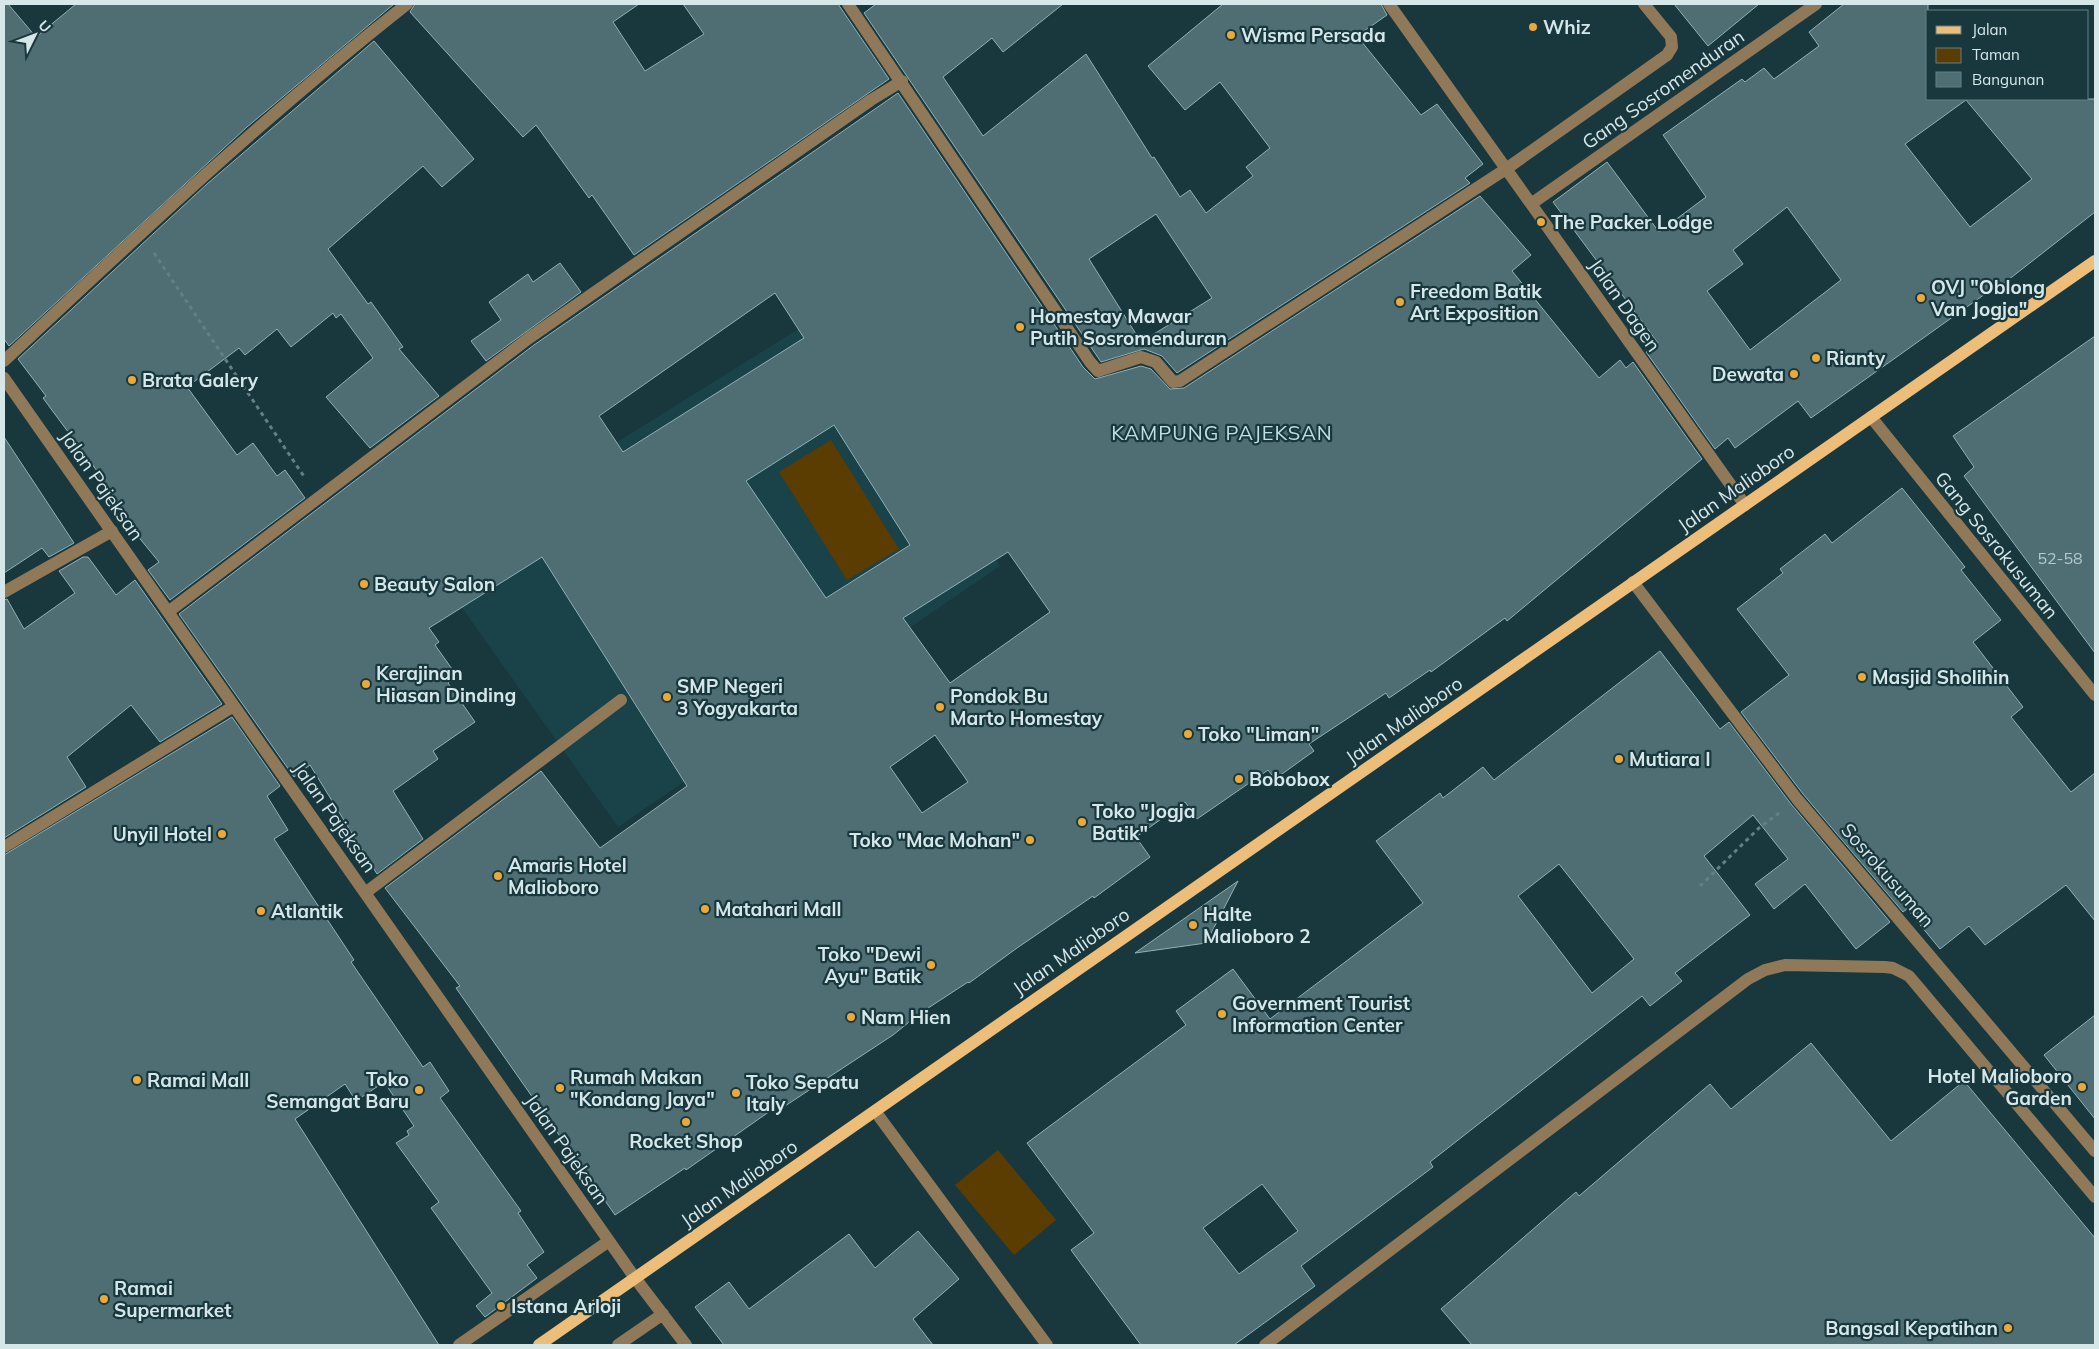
<svg xmlns="http://www.w3.org/2000/svg" width="2099" height="1349" font-family="Mulish,sans-serif">
<style>
.built{fill:#194349}
.green{fill:#5b3c01}
.building{fill:#4e6e73;stroke:#8fb1b7;fill-rule:evenodd}
.lines{fill:none;stroke-linecap:round;stroke-linejoin:round}
.path{stroke:#657f83;stroke-width:3;stroke-dasharray:4 4;stroke-linecap:butt}
.minor{stroke:#907959;stroke-width:12}
.major{stroke:#edbe7a;stroke-width:12}
.poi-dot{fill:#eca93a;stroke:#18383d;stroke-width:2}
.labels{text-anchor:middle;dominant-baseline:central;stroke-width:4.5;stroke-linejoin:round;paint-order:stroke}
.number-label{font-size:16px;fill:#b4c9cc}
.poi-label{font-size:19px;font-weight:bold;fill:#d6e7ea;stroke:#18383d;text-anchor:start}
.street-label{font-size:19px;fill:#d6e7ea;stroke:#18383d}
.neighbourhood-label{font-size:20px;letter-spacing:1px;fill:#bde0e6;stroke:#18383d}
</style>
<rect width="100%" height="100%" fill="#18383d"/>
<!-- built -->
<path class="built" d="M829 310 1000 566 618 827 428 560Z"/>
<!-- green -->
<path class="green" d="M831 440 899 549 847 580 779 472Z
M998 1150 1056 1220 1014 1255 955 1185Z"/>
<!-- building -->
<path class="building" d="M4 4H8L36 37 76 4H394L247 127 9 346 4 339Z
M415 4H639L613 22 645 71 704 34 683 4H838L889 79 634 255 592 195 589 198 536 125 523 137 410 12Z
M876 4H1063L1003 52 992 38 943 77 983 136 1086 54 1152 158 1154 157 1180 197 1190 190 1206 213 1253 176 1246 167 1270 148 1220 82 1185 110 1148 66 1223 4H1381L1387 15 1357 36 1421 115 1437 104 1483 164 1465 178 1470 183 1177 373 1162 356 1144 349 1101 362 864 13ZM1156 214 1212 298 1141 342 1089 259Z
M1674 4H1759L1708 46Z
M1844 4H1928V99H2095V212L1994 291 1992 289 1811 418 1798 401 1735 448 1728 438 1715 449 1646 352 1658 343 1553 202 1607 162 1659 232 1706 197 1663 135 1742 79 1745 82 1764 68 1774 79 1819 46 1809 32ZM1966 100 2032 179 1970 227 1905 144ZM1787 207 1841 280 1750 350 1707 291 1743 264 1733 250Z
M374 41 474 159 442 187 423 166 328 249 368 304 371 302 403 347 399 349 439 396 370 448 326 397 373 358 341 314 336 318 333 313 291 347 277 329 245 355 239 348 187 387 237 455 253 443 277 476 285 470 305 498 170 600 148 570 159 562 132 529 134 527 95 473 97 471 43 398 46 396 18 359 207 184Z
M898 93 1083 367 1095 379 1141 366 1151 369 1170 389 1184 388 1480 196 1531 255 1512 271 1599 378 1620 360 1626 368 1633 362 1702 459 1507 621 1505 618 1431 672 1430 670 1389 698 1386 693 1309 744 1314 751 1275 779 1268 770 1197 819 1185 802 1136 837 1150 857 1094 898 1093 896 1017 948 969 983 968 982 919 1014 893 1035 785 1106 783 1102 686 1170 685 1168 615 1215 456 988 460 986 385 888 541 771 600 848 687 786 542 557 429 628 439 642 435 645 457 676 448 683 475 722 433 751 438 759 393 791 423 839 377 874 310 765 294 777 179 614 534 345ZM775 293 804 338 623 452 599 416ZM834 425 910 545 826 598 746 481ZM1008 552 1050 612 950 683 903 618ZM935 735 968 782 922 813 890 767Z
M560 263 581 292 486 361 471 341 501 320 489 302 528 274 533 282Z
M2095 336V653L1964 476 1974 467 1953 436Z
M4 437 74 543 49 557 42 548 4 573Z
M1902 488 1965 567 1961 570 2001 620 1973 642 2023 707 2011 717 2071 792 2095 773V921L2066 885 1985 945 1969 926 1940 949 1907 909 1903 912 1803 794 1741 712 1789 675 1737 609 1783 573 1780 569 1825 534 1832 543Z
M83 557H88L116 595 135 580 222 704 160 742 131 705 67 757 86 787 4 838V600L7 599 24 629 75 593 59 571Z
M1660 651 1720 729 1729 722 1791 804 1890 922 1856 949 1805 884 1774 909 1755 884 1788 859 1753 815 1704 856 1750 915 1675 973 1682 981 1650 1006 1642 996 1430 1162 1433 1167 1301 1266 1315 1286 1234 1345H1141L1071 1250 1094 1233 1027 1143 1186 1025 1176 1011 1233 969 1270 1019 1423 903 1376 841 1440 793 1443 798 1483 767 1494 780ZM1559 864 1634 959 1592 993 1518 896ZM1262 1184 1298 1231 1239 1274 1203 1228Z
M232 717 280 786 267 796 288 830 274 839 354 960 351 962 423 1067 430 1062 449 1091 440 1098 521 1211 518 1213 544 1252 527 1265 537 1278 485 1317 476 1306 492 1293 431 1208 439 1202 396 1143 409 1135 407 1131 414 1126 384 1082 356 1101 345 1084 295 1119 439 1345H4V855Z
M1238 881 1206 943 1135 953Z
M2095 1015V1119L2044 1055Z
M1811 1043 1891 1141 1964 1081 2095 1238V1345H1472L1441 1309 1576 1192 1579 1196 1710 1084 1731 1109Z
M918 1231 959 1279 913 1319 933 1345H724L695 1307 729 1282 749 1309 849 1234 875 1268Z"/>
<g class="lines">
<!-- path -->
<path class="path" d="M154 253 305 478
M1700 886 1759 828 1779 813"/>
<!-- minor -->
<path class="minor" d="M848 4 1090 362 1098 371 1141 357 1156 362 1173 382 1180 381 1506 169 1667 55 1672 47 1671 37 1644 4
M1389 4 1745 505
M1531 204 1816 4
M4 361C135 238 266 115 407 4
M4 378 635 1278 686 1345
M1871 417 2095 695
M1633 582 1797 799 2095 1151
M4 592 112 531
M168 612 529 338 871 100 902 81
M4 847 234 706
M365 893 621 700
M875 1111 1047 1345
M459 1345 609 1241
M618 1345 663 1314
M1265 1345 1748 979 1765 970 1785 965 1885 967 1893 968 1909 976 2095 1197"/>
<!-- major -->
<path class="major" d="M539 1345 2095 261"/>
</g>
<!-- markers -->
<g class="poi-dot">
<circle cx="1533" cy="27" r="5"/>
<circle cx="1231" cy="35" r="5"/>
<circle cx="1541" cy="222" r="5"/>
<circle cx="1921" cy="298" r="5"/>
<circle cx="1400" cy="302" r="5"/>
<circle cx="1020" cy="327" r="5"/>
<circle cx="1816" cy="358" r="5"/>
<circle cx="1794" cy="374" r="5"/>
<circle cx="132" cy="380" r="5"/>
<circle cx="364" cy="584" r="5"/>
<circle cx="1862" cy="677" r="5"/>
<circle cx="366" cy="684" r="5"/>
<circle cx="667" cy="697" r="5"/>
<circle cx="940" cy="707" r="5"/>
<circle cx="1188" cy="734" r="5"/>
<circle cx="1619" cy="759" r="5"/>
<circle cx="1239" cy="779" r="5"/>
<circle cx="1082" cy="822" r="5"/>
<circle cx="222" cy="834" r="5"/>
<circle cx="1030" cy="840" r="5"/>
<circle cx="498" cy="876" r="5"/>
<circle cx="705" cy="909" r="5"/>
<circle cx="261" cy="911" r="5"/>
<circle cx="1193" cy="925" r="5"/>
<circle cx="931" cy="965" r="5"/>
<circle cx="1222" cy="1014" r="5"/>
<circle cx="851" cy="1017" r="5"/>
<circle cx="137" cy="1080" r="5"/>
<circle cx="2082" cy="1087" r="5"/>
<circle cx="560" cy="1088" r="5"/>
<circle cx="419" cy="1090" r="5"/>
<circle cx="736" cy="1093" r="5"/>
<circle cx="686" cy="1122" r="5"/>
<circle cx="104" cy="1299" r="5"/>
<circle cx="501" cy="1306" r="5"/>
<circle cx="2008" cy="1328" r="5"/>
</g>
<g class="labels">
<!-- number labels -->
<g class="number-label">
<text x="2060" y="558">52-58</text>
</g>
<!-- poi labels -->
<g class="poi-label">
<text x="1543" y="27">Whiz</text>
<text x="1241" y="35">Wisma Persada</text>
<text x="1551" y="222">The Packer Lodge</text>
<text x="1931" y="287">OVJ "Oblong<tspan x="1931" dy="22">Van Jogja"</tspan></text>
<text x="1410" y="291">Freedom Batik<tspan x="1410" dy="22">Art Exposition</tspan></text>
<text x="1030" y="316">Homestay Mawar<tspan x="1030" dy="22">Putih Sosromenduran</tspan></text>
<text x="1826" y="358">Rianty</text>
<text x="1784" y="374" text-anchor="end">Dewata</text>
<text x="142" y="380">Brata Galery</text>
<text x="374" y="584">Beauty Salon</text>
<text x="376" y="673">Kerajinan<tspan x="376" dy="22">Hiasan Dinding</tspan></text>
<text x="1872" y="677">Masjid Sholihin</text>
<text x="677" y="686">SMP Negeri<tspan x="677" dy="22">3 Yogyakarta</tspan></text>
<text x="950" y="696">Pondok Bu<tspan x="950" dy="22">Marto Homestay</tspan></text>
<text x="1198" y="734">Toko "Liman"</text>
<text x="1629" y="759">Mutiara I</text>
<text x="1249" y="779">Bobobox</text>
<text x="1092" y="811">Toko "Jogja<tspan x="1092" dy="22">Batik"</tspan></text>
<text x="212" y="834" text-anchor="end">Unyil Hotel</text>
<text x="1020" y="840" text-anchor="end">Toko "Mac Mohan"</text>
<text x="508" y="865">Amaris Hotel<tspan x="508" dy="22">Malioboro</tspan></text>
<text x="715" y="909">Matahari Mall</text>
<text x="271" y="911">Atlantik</text>
<text x="1203" y="914">Halte<tspan x="1203" dy="22">Malioboro 2</tspan></text>
<text x="921" y="954" text-anchor="end">Toko "Dewi<tspan x="921" dy="22">Ayu" Batik</tspan></text>
<text x="1232" y="1003">Government Tourist<tspan x="1232" dy="22">Information Center</tspan></text>
<text x="861" y="1017">Nam Hien</text>
<text x="2072" y="1076" text-anchor="end">Hotel Malioboro<tspan x="2072" dy="22">Garden</tspan></text>
<text x="570" y="1077">Rumah Makan<tspan x="570" dy="22">"Kondang Jaya"</tspan></text>
<text x="409" y="1079" text-anchor="end">Toko<tspan x="409" dy="22">Semangat Baru</tspan></text>
<text x="147" y="1080">Ramai Mall</text>
<text x="746" y="1082">Toko Sepatu<tspan x="746" dy="22">Italy</tspan></text>
<text x="686" y="1141" text-anchor="middle">Rocket Shop</text>
<text x="114" y="1288">Ramai<tspan x="114" dy="22">Supermarket</tspan></text>
<text x="511" y="1306">Istana Arloji</text>
<text x="1998" y="1328" text-anchor="end">Bangsal Kepatihan</text>
</g>
<!-- street labels -->
<g class="street-label">
<text transform="translate(1663 89) rotate(-35)">Gang Sosromenduran</text>
<text transform="translate(1625 305) rotate(55)">Jalan Dagen</text>
<text transform="translate(102 485) rotate(55)">Jalan Pajeksan</text>
<text transform="translate(1736 488) rotate(-35)">Jalan Malioboro</text>
<text transform="translate(1997 545) rotate(51)">Gang Sosrokusuman</text>
<text transform="translate(1404 720) rotate(-35)">Jalan Malioboro</text>
<text transform="translate(335 817) rotate(55)">Jalan Pajeksan</text>
<text transform="translate(1888 875) rotate(49)">Sosrokusuman</text>
<text transform="translate(1071 951) rotate(-35)">Jalan Malioboro</text>
<text transform="translate(567 1149) rotate(55)">Jalan Pajeksan</text>
<text transform="translate(739 1183) rotate(-35)">Jalan Malioboro</text>
</g>
<!-- neighbourhood labels -->
<g class="neighbourhood-label">
<text x="1222" y="432">KAMPUNG PAJEKSAN</text>
</g>
</g>
<!-- border -->
<rect width="2099" height="1349" fill="none" stroke="#d6e7ea" stroke-width="10"/>
<!-- legend -->
<rect x="1926" y="10" width="162" height="90" fill="#18383d" stroke="#647e82"/>
<rect x="1936" y="26" width="25" height="8" fill="#edbe7a" stroke="#647e82"/>
<text x="1972" y="35" font-size="15" fill="#d6e7ea">Jalan</text>
<rect x="1936" y="48" width="25" height="15" fill="#5b3c01" stroke="#647e82"/>
<text x="1972" y="60" font-size="15" fill="#d6e7ea">Taman</text>
<rect x="1936" y="72" width="25" height="15" fill="#4e6e73" stroke="#647e82"/>
<text x="1972" y="85" font-size="15" fill="#d6e7ea">Bangunan</text>
<!-- north arrow -->
<g transform="translate(35 35) rotate(48)" stroke="#18383d" stroke-width="4" paint-order="stroke">
<path d="M0-4L9 19L0 12L-9 19Z" fill="#d6e7ea"/>
<text y="-8" font-size="14" font-weight="bold" text-anchor="middle" fill="#d6e7ea">U</text>
</g>
</svg>
